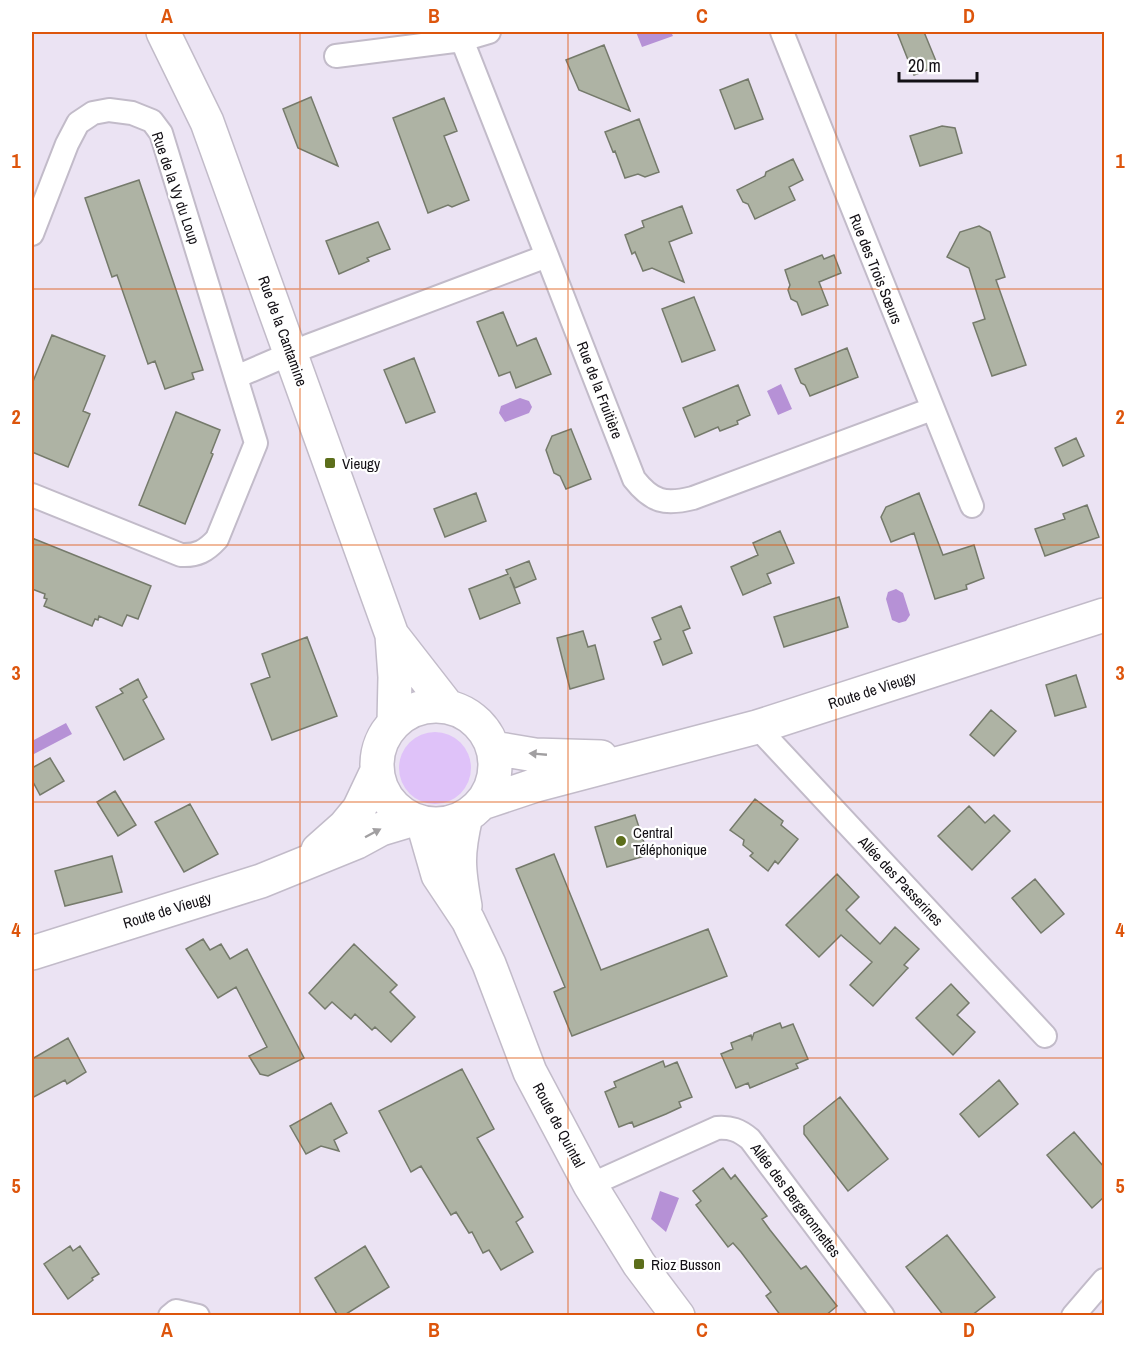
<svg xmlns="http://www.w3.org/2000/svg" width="1136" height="1347" font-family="'Archivo Narrow',sans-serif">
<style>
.green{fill:#dfc2f9}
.water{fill:#b691d6}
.building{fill:#aeb3a4;stroke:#757a6b;stroke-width:1.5}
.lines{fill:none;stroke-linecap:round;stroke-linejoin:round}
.street-casing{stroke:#c2bbc9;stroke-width:26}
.secondary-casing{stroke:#c2bbc9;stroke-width:36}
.street{stroke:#fff;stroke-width:22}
.secondary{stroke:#fff;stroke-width:33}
.oneway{fill:#a19fa1}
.grid{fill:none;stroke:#dd550c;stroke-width:1.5;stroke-opacity:0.55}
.poi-dot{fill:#5c6e1b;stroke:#fff;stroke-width:2}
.labels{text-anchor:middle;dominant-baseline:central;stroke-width:4.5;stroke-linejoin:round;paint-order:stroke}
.street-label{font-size:15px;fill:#131015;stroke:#fff}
.poi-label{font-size:15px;fill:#131015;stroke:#fff;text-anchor:start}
.neatline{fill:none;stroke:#dd550c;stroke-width:2}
.grid-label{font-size:20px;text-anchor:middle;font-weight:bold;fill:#dd550c}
</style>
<rect width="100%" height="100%" fill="#ebe3f3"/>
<!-- green -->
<path class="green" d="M399 768a36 36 0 1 1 72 0a36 36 0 1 1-72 0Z"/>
<!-- water -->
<path class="water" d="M636 32H671L673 36 642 47Z
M781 384 792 409 778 415 767 391Z
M520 398 529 401 532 407 529 413 505 422 499 413 501 406Z
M896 589 903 593 910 615 906 621 899 623 892 620 886 599 888 592Z
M66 723 72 734 34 754 32 741Z
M660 1191 679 1198 666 1232 651 1219Z"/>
<!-- building -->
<path class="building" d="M897 32H924L938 66 914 75Z
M604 45 630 111 579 90 566 60Z
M748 79 763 119 735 129 720 90Z
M311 97 338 166 298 148 283 109Z
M444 98 457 131 444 136 469 200 452 207 448 205 428 213 393 118Z
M639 119 659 172 645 177 638 174 625 178 615 151 613 152 605 132Z
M942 126 955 128 962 153 920 166 910 136Z
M793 159 803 180 789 187 795 200 755 219 748 204 743 202 737 190 765 176 766 172Z
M139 180 203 370 192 373 194 379 165 389 155 361 148 364 117 275 112 277 85 198Z
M682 206 692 233 669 242 684 282 652 268 643 271 635 252 632 254 625 235 644 227 642 221Z
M378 222 390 249 367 258 369 261 339 274 326 241Z
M979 226 990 232 1005 277 996 280 1026 365 992 376 973 323 985 319 969 268 947 257 960 232Z
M822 255 824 259 834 255 841 273 819 282 828 305 802 315 797 302 791 299 788 290 790 285 785 270Z
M694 297 715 350 682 362 662 309Z
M503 312 517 346 536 338 551 374 516 388 510 372 499 376 477 322Z
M52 335 105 356 83 411 90 414 68 467 32 452V384Z
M847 348 858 377 810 396 805 385 801 383 795 369Z
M414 358 435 412 406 423 384 370Z
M738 385 750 415 737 421 738 424 720 431 718 427 695 437 683 408Z
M176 412 220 430 211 453 213 454 185 524 139 505Z
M571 429 591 479 566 489 560 476 554 473 546 450 552 436Z
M1076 438 1084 456 1063 466 1055 448Z
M476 493 486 521 445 537 434 509Z
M919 493 943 555 974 545 984 578 966 585 967 589 935 599 914 533 891 542 881 517 886 507Z
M1087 505 1099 537 1045 556 1035 529 1065 519 1063 514Z
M780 531 794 563 767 574 771 583 743 595 731 567 758 555 753 543Z
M32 538 151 586 138 619 127 615 122 626 99 616 98 620 95 619 92 626 44 606 47 599 44 598 45 594 32 589Z
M529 561 536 579 515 588 510 577 520 603 480 619 469 589 508 574 506 570Z
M839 597 848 627 784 647 774 617Z
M681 606 690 628 683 631 692 653 663 665 654 642 661 639 652 618Z
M583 631 588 647 595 645 604 679 570 689 557 638Z
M307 637 337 716 272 740 251 684 270 677 262 654Z
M1076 675 1086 707 1055 716 1046 685Z
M138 679 147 697 143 700 164 739 124 760 96 707 123 693 120 689Z
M991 710 1016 731 994 756 970 735Z
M50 758 64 781 40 795 32 780V768Z
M115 791 136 825 118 836 97 802Z
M755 799 783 821 781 825 798 839 778 864 775 861 768 871 750 856 753 853 743 845 744 840 730 830Z
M190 804 218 854 184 872 155 822Z
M969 806 985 823 994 815 1010 831 972 870 938 836Z
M635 815 648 855 607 867 595 827Z
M554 854 601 970 708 929 727 976 572 1036 554 992 565 987 516 869Z
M112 856 122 892 65 906 55 871Z
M837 874 859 897 846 910 880 944 895 927 919 949 904 965 908 968 906 970 873 1006 850 985 872 962 841 935 819 957 786 925Z
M1035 879 1064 914 1041 933 1012 898Z
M203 939 210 950 221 944 230 959 247 949 304 1058 268 1076 260 1074 249 1056 267 1047 236 987 218 998 186 949Z
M354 944 397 985 390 992 415 1017 391 1042 375 1027 372 1030 355 1014 351 1019 332 1002 325 1009 309 993Z
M951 984 969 1003 957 1015 975 1032 953 1055 916 1018Z
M780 1023 782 1028 793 1024 808 1059 796 1064 798 1068 750 1088 748 1083 736 1088 721 1054 733 1049 731 1043 751 1035 752 1039 754 1033Z
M68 1038 86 1072 67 1084 65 1080 32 1098V1059Z
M663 1061 665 1067 677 1062 692 1097 679 1102 681 1107 666 1114 634 1127 632 1122 619 1127 605 1092 616 1087 614 1082Z
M462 1069 494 1129 477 1138 523 1217 516 1222 533 1252 501 1270 489 1250 483 1253 472 1232 469 1233 456 1212 451 1215 421 1166 411 1172 379 1111Z
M999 1080 1018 1104 979 1137 960 1114Z
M840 1097 888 1159 848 1191 804 1134V1126Z
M331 1103 347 1133 334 1140 339 1151 321 1146 306 1154 290 1126Z
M1074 1132 1104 1167V1197L1092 1208 1047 1155Z
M723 1168 731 1179 735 1175 767 1216 762 1219 770 1230 801 1269 806 1266 837 1306 825 1316H781L766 1296 771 1292 741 1252 733 1243 728 1247 696 1205 701 1201 693 1191Z
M947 1235 995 1297 971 1316H944L906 1267Z
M70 1246 73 1251 80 1246 99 1274 92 1278 93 1280 68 1299 44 1264Z
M365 1246 389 1287 343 1316H338L315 1278Z"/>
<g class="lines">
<!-- street casing -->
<g class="street-casing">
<path id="street" d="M489 32 462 40 547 256
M782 32 972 506
M336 56 462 40
M32 234 67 144 78 123 93 113 109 110 132 113 152 121 161 133 256 443 217 539C206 551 197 556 181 555L32 495
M236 377 308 346 547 256 634 479C652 502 665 505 693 498L932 409
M757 727 1045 1036
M590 1185 717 1128C731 1127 739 1130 750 1139L883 1316
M170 1316 176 1311 198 1316
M1073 1316 1104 1280"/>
</g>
<!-- secondary casing -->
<g class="secondary-casing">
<path id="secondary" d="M163 32 207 122 392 635 395 677 394 723
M392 635 448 707
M377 765a59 59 0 1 1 118 0a59 59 0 1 1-118 0Z
M493 748 535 755 601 757
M482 803 536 785 757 727 1104 615
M423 823 438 875 468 920 489 964 530 1072 590 1185 639 1264 678 1316
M318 850 345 826 359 809 376 773
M465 906C458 868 457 854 466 816
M32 953 261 881 357 842 381 829 411 820"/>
</g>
<!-- street -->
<use href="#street" class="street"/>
<!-- secondary -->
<use href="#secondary" class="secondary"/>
</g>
<!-- one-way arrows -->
<defs><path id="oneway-solid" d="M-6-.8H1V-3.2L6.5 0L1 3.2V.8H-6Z" transform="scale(1.5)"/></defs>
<g class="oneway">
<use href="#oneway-solid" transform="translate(538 754) rotate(-175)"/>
<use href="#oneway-solid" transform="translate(373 833) rotate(-28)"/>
</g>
<!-- grid -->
<path class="grid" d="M300 32V1316M568 32V1316M836 32V1316M32 289H1104M32 545H1104M32 802H1104M32 1058H1104"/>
<!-- markers -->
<g class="poi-dot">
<rect x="324" y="457" width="12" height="12" rx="3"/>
<circle cx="621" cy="841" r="6"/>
<rect x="633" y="1258" width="12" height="12" rx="3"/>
</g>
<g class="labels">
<!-- street labels -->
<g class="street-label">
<text transform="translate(176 188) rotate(71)">Rue de la Vy du Loup</text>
<text transform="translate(876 269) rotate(68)">Rue des Trois Sœurs</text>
<text transform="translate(283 331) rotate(70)">Rue de la Cantamine</text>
<text transform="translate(600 390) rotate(69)">Rue de la Fruitière</text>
<text transform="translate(872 690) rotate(-18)">Route de Vieugy</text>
<text transform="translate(901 881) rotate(47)">Allée des Passerines</text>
<text transform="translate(167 910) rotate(-17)">Route de Vieugy</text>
<text transform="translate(559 1125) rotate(62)">Route de Quintal</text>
<text transform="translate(796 1200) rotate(53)">Allée des Bergeronnettes</text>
</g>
<!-- poi labels -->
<g class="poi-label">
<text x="342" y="463">Vieugy</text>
<text x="633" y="832">Central<tspan x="633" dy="17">Téléphonique</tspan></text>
<text x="651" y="1264">Rioz Busson</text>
</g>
</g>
<!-- border -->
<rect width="1136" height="1347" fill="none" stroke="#ffffff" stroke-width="66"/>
<!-- scale -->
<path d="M899 72v9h78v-9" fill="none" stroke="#131015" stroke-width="3"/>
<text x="908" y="72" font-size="18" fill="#131015" stroke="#ffffff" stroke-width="4.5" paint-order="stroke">20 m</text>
<rect x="33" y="33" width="1070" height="1281" class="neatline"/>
<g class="grid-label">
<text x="167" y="23">A</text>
<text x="434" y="23">B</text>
<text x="702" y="23">C</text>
<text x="969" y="23">D</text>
<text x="16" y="168">1</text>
<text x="1120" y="168">1</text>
<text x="16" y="424">2</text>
<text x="1120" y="424">2</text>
<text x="16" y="680">3</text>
<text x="1120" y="680">3</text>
<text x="16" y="937">4</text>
<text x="1120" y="937">4</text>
<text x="16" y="1193">5</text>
<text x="1120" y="1193">5</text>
<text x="167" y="1337">A</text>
<text x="434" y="1337">B</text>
<text x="702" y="1337">C</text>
<text x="969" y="1337">D</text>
</g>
</svg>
